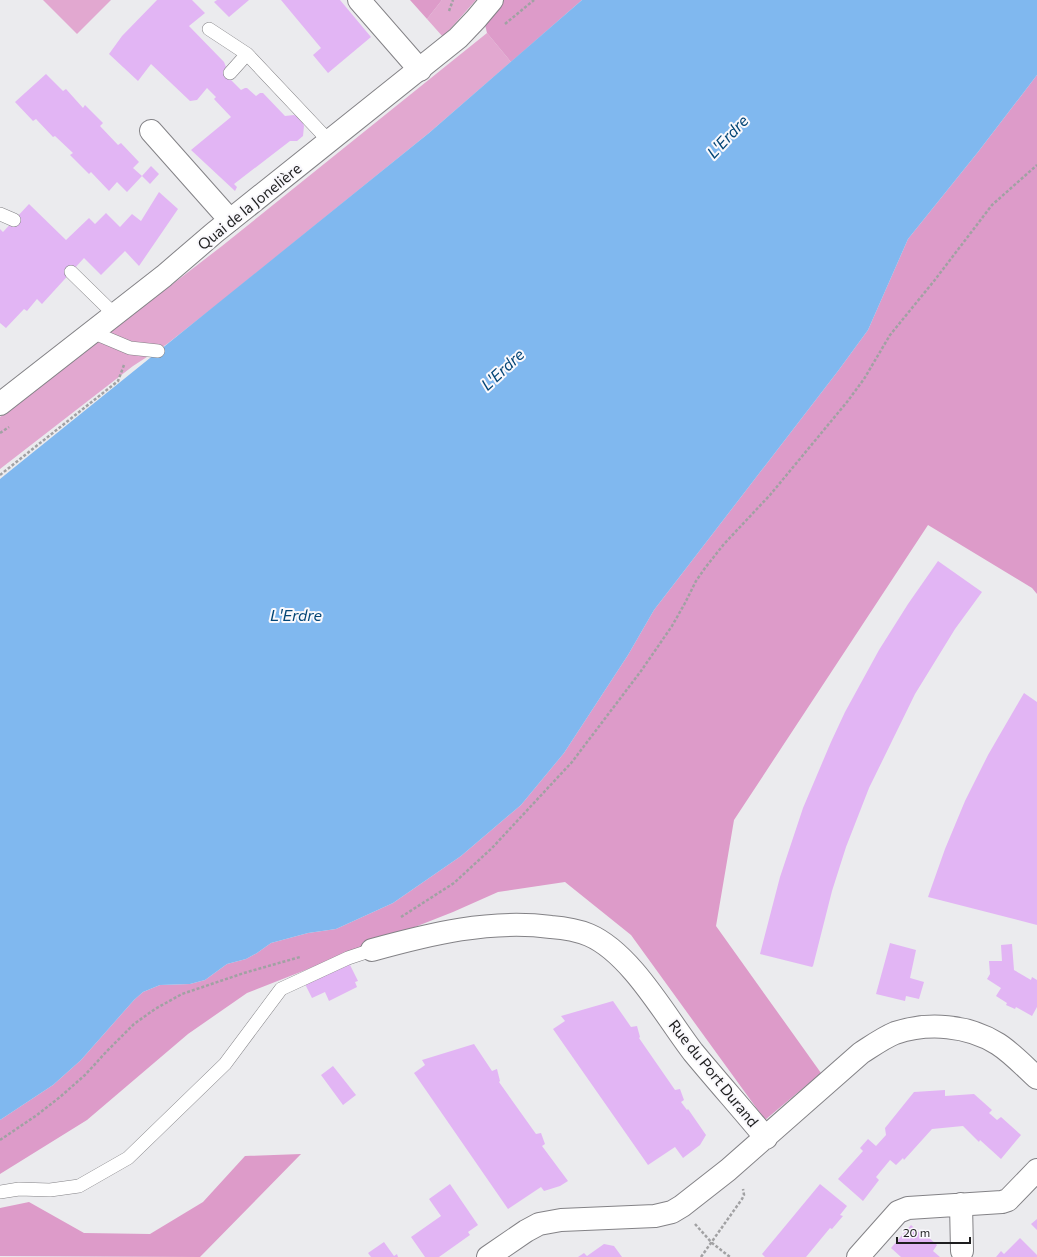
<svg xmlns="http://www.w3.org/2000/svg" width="1037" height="1257" font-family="Commissioner,sans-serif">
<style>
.green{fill:#e2a8d0}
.forest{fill:#dd9bc9}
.water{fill:#80b8ef}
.building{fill:#e2b5f4}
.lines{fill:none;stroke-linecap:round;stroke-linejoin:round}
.service-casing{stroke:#838286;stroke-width:14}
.minor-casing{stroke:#838286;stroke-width:24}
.tertiary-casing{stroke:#838286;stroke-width:24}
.path{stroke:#a1a1a3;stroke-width:2.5;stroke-dasharray:3 2;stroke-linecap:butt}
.service{stroke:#fff;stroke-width:13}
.minor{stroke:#fff;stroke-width:22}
.tertiary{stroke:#fff;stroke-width:22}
.labels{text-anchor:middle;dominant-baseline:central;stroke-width:4;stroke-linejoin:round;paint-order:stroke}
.street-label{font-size:15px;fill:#1e1e1f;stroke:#f9f8fc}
.water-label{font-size:16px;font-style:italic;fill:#034576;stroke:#f9f8fc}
</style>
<rect width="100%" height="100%" fill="#ebebee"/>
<!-- green -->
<path class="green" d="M43 0H111L77 34Z
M442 0H476L443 37 427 19Z
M487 33 511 62 429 133 219 303 167 344 133 366 0 469V417L222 246Z"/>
<!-- forest -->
<path class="forest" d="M410 0H442L427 19Z
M479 0H582L511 62 487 33Z
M1037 75V594L1032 588 928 525 734 820 716 926 821 1073 765 1120 631 935 565 882 498 892 453 912 247 993 188 1034 87 1120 0 1174V1120L53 1085 81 1060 134 1000 143 992 160 985 190 984 205 980 227 964 246 959 257 953 271 943 308 933 336 929 393 903 461 856 521 805 564 753 628 655 654 610 838 371 868 330 908 239 978 152Z
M301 1154 200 1257 0 1256V1208L29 1202 84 1233 150 1234 203 1202 245 1156Z"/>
<!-- water -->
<path class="water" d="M582 0H1037V75L978 152 908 239 868 330 838 371 654 610 628 655 564 753 521 805 461 856 393 903 336 929 308 933 271 943 257 953 246 959 227 964 205 980 190 984 160 985 143 992 134 1000 81 1060 53 1085 0 1120V479L429 133Z"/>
<!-- building -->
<path class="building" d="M157 0H192L205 13 189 26 224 62 226 67 223 72 241 90 245 88H247L256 96 260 93H263L285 116 294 115 301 119 304 126 303 136 297 141H290L234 184 237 187 235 191 191 150 231 117 214 99 216 97 207 88 197 100 190 101 151 64 138 81 109 54 122 36Z
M217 0H249L229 17 214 2Z
M281 0H340L371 37 328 73 313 55 321 48Z
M46 74 63 91 66 89 83 108 85 105 103 123 100 126 118 145 121 143 139 162 133 168 142 176 127 192 117 182 109 191 91 172 89 174 70 155 73 153 55 136 53 137 36 119 33 121 15 102Z
M151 166 159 174 150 184 142 176Z
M159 192 178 209 139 266 125 251 101 275 84 258 42 304 37 299 27 311 24 309 6 328 0 323V229L3 232 29 204 66 240 89 218 95 224 106 213 120 227 132 214 141 221Z
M938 561 982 592 955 629 915 694 869 788 846 847 832 891 813 966 812 967 760 954 780 877 803 808 831 742 845 712 879 650 908 604Z
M1024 693 1037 702V925L928 897 945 849 965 801 988 755Z
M890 943 916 950 910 978 924 982 919 999 906 996 905 1001 876 994Z
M1012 944 1014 970 1031 980 1032 977 1037 980V1007L1032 1016 1016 1007 1015 1009 1006 1005 1007 1003 996 996 1001 988 987 979 990 974 989 961H1002L1001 945Z
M349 963 358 981 355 982 357 987 329 1001 325 992 312 998 305 984Z
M613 1001 631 1027 637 1026 640 1037 639 1038 675 1090 680 1089 684 1100 681 1102 687 1110 688 1109 706 1135 700 1145 683 1158 675 1147 648 1165 553 1029 565 1021 561 1016Z
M474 1044 492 1071 497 1069 500 1081 499 1082 536 1134 541 1133 545 1144 542 1146 568 1181 560 1186 544 1191 541 1187 508 1209 414 1073 425 1065 422 1060Z
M333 1066 356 1095 343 1105 321 1075Z
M945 1090V1096L974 1094 992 1110 989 1113 997 1120 1001 1117 1021 1135 1001 1159 980 1140 979 1142 963 1126 932 1129 904 1160 903 1158 896 1165 890 1160 876 1177 879 1180 863 1201 838 1179 863 1151 860 1148 868 1139 876 1146 886 1135 885 1128 914 1092Z
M450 1184 478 1225 468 1232 470 1235 439 1257H425L411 1237 441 1216 429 1199Z
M820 1184 847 1206 840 1215 843 1216 832 1229 830 1228 806 1257H765L762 1254Z
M1037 1219V1230L1031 1224Z
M911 1225 925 1238 927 1236 937 1245 933 1251 940 1257H901L891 1248Z
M1020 1238 1037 1255V1257H996L1001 1251 1004 1254Z
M384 1242 394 1256 397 1254 398 1257H371L368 1253Z
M604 1244 614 1246 622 1257H578L584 1253 587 1256Z"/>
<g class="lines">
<!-- service casing -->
<g class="service-casing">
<path id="service" d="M209 29 247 54 329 141
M230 73 247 54
M0 214 14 220
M71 272 115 315
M92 332 130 348 158 351
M0 1192 19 1189 50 1190 79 1186 128 1158 225 1064 281 989 348 958 372 950"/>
</g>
<!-- minor casing -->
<g class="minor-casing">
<path id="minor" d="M359 0 420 70
M151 131 230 220
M372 950C430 934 490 919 551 927 564 928 577 930 589 935 631 953 666 1017 693 1052 717 1081 742 1109 766 1138
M961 1204 962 1251
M488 1257 526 1231 539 1224 561 1220 655 1216 672 1212 682 1206 728 1170 861 1053C872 1046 883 1038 895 1033 928 1022 968 1025 998 1044 1012 1053 1025 1067 1037 1078
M858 1257 898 1212 908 1208 1002 1202 1008 1200 1037 1170"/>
</g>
<!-- tertiary casing -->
<g class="tertiary-casing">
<path id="tertiary" d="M0 404 164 276 214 233 458 38 476 19 492 0"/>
</g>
<!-- path -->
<path class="path" d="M449 11 453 0
M505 24 534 0
M0 433 9 427
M0 475 118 381 124 365
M401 917 454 883 492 848 572 762 641 671 672 626 685 603 696 581 705 568 724 544 770 495 847 402 864 379 890 335 934 281 992 205 1037 165
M0 1140 37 1115 60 1097 85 1075 107 1051 134 1024 155 1009 182 994 244 973 300 957
M695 1224 712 1243 730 1257
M701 1257 742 1199 744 1195 743 1189"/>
<!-- service -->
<use href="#service" class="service"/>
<!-- minor -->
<use href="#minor" class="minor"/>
<!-- tertiary -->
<use href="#tertiary" class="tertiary"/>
</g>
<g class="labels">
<!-- street labels -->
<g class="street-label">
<text transform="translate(249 206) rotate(-39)">Quai de la Jonelière</text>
<text transform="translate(714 1073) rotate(51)">Rue du Port Durand</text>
</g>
<!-- water labels -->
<g class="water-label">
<text transform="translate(727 136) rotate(-47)">L'Erdre</text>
<text transform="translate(502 369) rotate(-43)">L'Erdre</text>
<text x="296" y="614">L'Erdre</text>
</g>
</g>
<!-- scale -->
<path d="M897 1237v6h73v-6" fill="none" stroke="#1e1e1f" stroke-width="2"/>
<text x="903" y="1237" font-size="12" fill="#1e1e1f" stroke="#f9f8fc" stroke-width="3" paint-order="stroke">20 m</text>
</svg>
